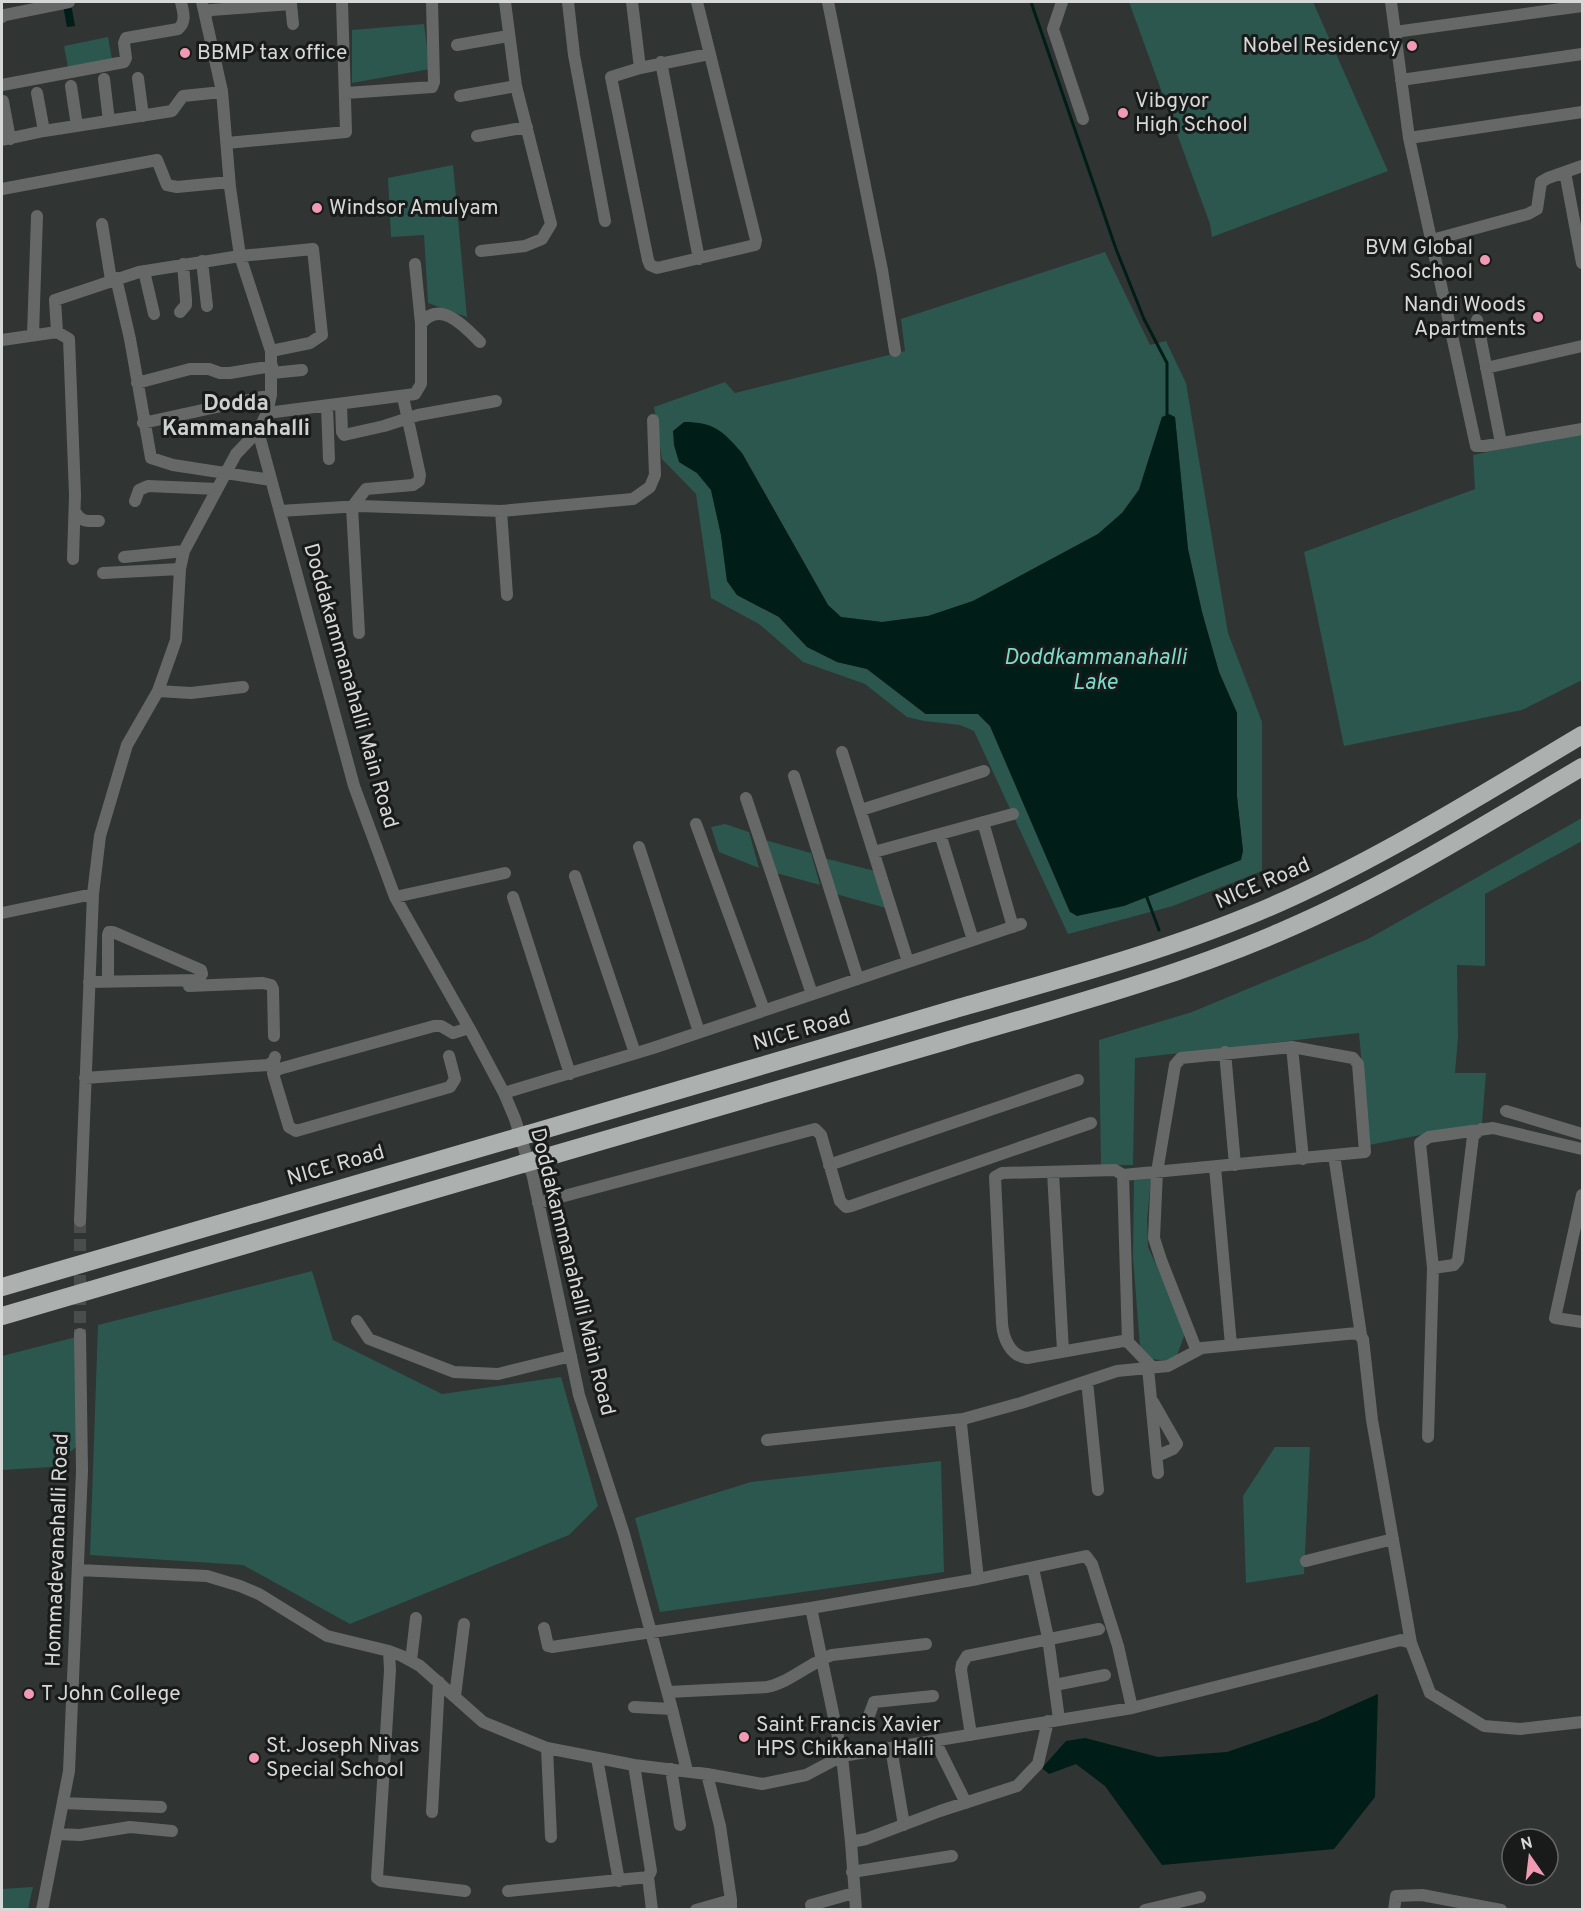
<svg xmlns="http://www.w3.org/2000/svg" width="1584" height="1911" font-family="Overpass,sans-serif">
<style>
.green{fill:#2b574f;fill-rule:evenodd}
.water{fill:#001d18}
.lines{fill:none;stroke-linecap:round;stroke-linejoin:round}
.stream{stroke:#001d18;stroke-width:3}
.minor-tunnel{stroke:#494d4c;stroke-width:12;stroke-dasharray:12 6;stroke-linecap:butt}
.minor{stroke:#666868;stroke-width:12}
.highway{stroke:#acb0af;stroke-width:18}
.highway-bridge{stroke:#acb0af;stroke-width:18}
.poi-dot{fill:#f09ab4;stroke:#191b1b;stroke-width:2}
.labels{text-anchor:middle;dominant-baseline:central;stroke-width:6;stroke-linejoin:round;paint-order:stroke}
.poi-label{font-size:21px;fill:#d6d8d7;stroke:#191b1b;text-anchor:start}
.street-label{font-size:21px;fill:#d6d8d7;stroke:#191b1b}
.neighbourhood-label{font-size:22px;font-weight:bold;fill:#cdd1d0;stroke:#191b1b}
.water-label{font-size:22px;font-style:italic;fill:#7adcc9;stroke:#191b1b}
</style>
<rect width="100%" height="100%" fill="#303433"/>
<!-- green -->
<path class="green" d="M1129 2H1313L1388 171 1212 237 1210 224Z
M424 24 430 69 352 83V30Z
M108 37 112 59 68 67 64 46Z
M453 165 467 317 428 303 424 235 391 237 388 178Z
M1105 252 1150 345 1166 341 1186 383 1228 633 1262 722V871L1173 906 1068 934 974 731 960 725 924 721 907 717 865 684 803 662 759 624 711 598 696 494 662 459 654 407 725 382 735 393 905 351 901 319ZM1162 417H1175L1188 549 1202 612 1219 672 1237 713V797L1243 851 1070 912 990 726 977 713 925 714 867 669 837 662 807 647 779 617 737 595 727 581 721 535 711 490 697 473 679 462 742 453 828 605 841 617 882 622 928 616 973 601 1098 534 1122 513 1139 489Z
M1582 433V680L1522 710 1344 746 1304 552 1475 489 1473 455Z
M1582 818V841L1485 894V966L1457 965 1458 1037 1455 1073H1486L1482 1123 1369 1145 1359 1033 1135 1058 1133 1165H1101L1099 1040 1192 1012 1368 939Z
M725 824 749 832 759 868 719 852 711 827Z
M765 840 811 853 820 885 776 873Z
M824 858 875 871 886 908 836 894Z
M1151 1178 1147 1221 1148 1247 1186 1331 1177 1355 1168 1361 1152 1359 1140 1346 1133 1258 1134 1179Z
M312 1271 333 1340 442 1394 561 1377 598 1506 569 1535 350 1624 243 1565 90 1555 98 1325Z
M76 1337 78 1445 68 1454 67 1466 2 1470V1356Z
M1275 1447H1310L1304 1574 1246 1583 1243 1496Z
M941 1461 944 1572 660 1612 635 1518 751 1482Z
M33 1887 28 1909H2V1889Z"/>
<!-- water -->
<path class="water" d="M71 4 75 26 67 27 63 5Z
M1169 414 1175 417 1188 549 1202 612 1219 672 1237 713V797L1243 851 1241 860 1124 906 1077 916 1070 912 990 726 978 714H926L867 669 837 662 807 647 779 617 737 595 727 581 721 535 711 490 697 473 679 462 674 445 673 431 684 422C714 422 723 431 742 453L828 605 841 617 882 622 928 616 973 601 1098 534 1122 513 1139 490 1162 417Z
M1378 1694 1375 1797 1334 1849 1162 1865 1105 1786 1076 1764 1049 1774 1042 1768 1066 1741 1085 1738 1158 1757 1227 1752 1317 1721Z"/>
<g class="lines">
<!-- stream -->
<path class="stream" d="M1031 2 1116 249 1144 319 1167 363V416
M1146 895 1159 930"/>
<!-- minor-tunnel -->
<path class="minor-tunnel" d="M80 1221V1334"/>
<!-- minor -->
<path class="minor" d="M568 2 574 55 605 221
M632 2 640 68 611 77 648 260 650 265 657 268 755 245 756 240 697 2
M828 2 882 270 895 351
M1062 2 1053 29 1083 119
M1391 2 1409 138 1476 446H1485L1582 429
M205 14 211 10 291 4 293 24
M2 17 5 15 69 2
M1395 32 1582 6
M457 45 508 36
M661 62 699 259
M640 68 709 54
M138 78 143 116
M104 79 109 121
M1401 80 1582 54
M2 85 124 62 126 58 124 43 126 38 178 29C187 22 183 11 181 2
M71 86 77 126
M37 93 44 131
M346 93 432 87 434 82 432 2
M460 96 516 86
M3 101 10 139
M477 136 527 127
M1409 138 1582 112
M2 140 44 131 172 111 183 96 222 92
M227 143 346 132 342 2
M1565 172 1582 263
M2 189 157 160 167 185 177 187 229 182
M102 224 111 280
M1432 240 1528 214 1537 209 1541 182 1548 178 1582 166
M481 251 525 246 542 239 551 224 516 86 505 2
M202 261 207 306
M415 264 421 324
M144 271 154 314
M116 278 130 339 151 458 173 465 271 480
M180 312 186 305V300L183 264
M1477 320 1501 443
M57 332 69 339 75 495 73 559
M33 335 37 216
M2 340 57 332 55 300 139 272 240 256 313 249 322 335 310 343 271 351
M1486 368 1582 346
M272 373 302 370
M137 383 190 369H209L220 373H230L272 366
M341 405 342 432 344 435 384 426 418 415 496 401
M327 406 329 459
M267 413 415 394 421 384V324C440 298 466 328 480 342
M143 423 271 395
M258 431 354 786 395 897 472 1033 504 1093 515 1119 533 1177 579 1395 624 1534 672 1709 687 1771
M135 501 139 490 148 486 217 489
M280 511 360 506 501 511 633 499 650 487 655 475 653 420
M501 511 507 595
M75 512C82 523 88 521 99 521
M124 557 184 551
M103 573 180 569
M359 633 352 507 366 489 413 485 419 481 420 475 403 397
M158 691 191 693 243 687
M842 752 908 962
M794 776 858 979
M746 798 812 994
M861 810 984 771
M983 822 1013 927
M696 824 764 1010
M940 834 973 940
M639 847 699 1032
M874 852 1013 814
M575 876 635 1053
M395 897 505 873
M513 897 570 1074
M2 913 93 894
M89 982 198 980 202 974 201 970 113 932H109L108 935V982
M189 986 263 983 271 985 273 989 274 1036
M1292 1047 1303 1159
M1225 1052 1235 1165
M449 1056 455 1079 450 1087 296 1131 289 1127 274 1077 273 1073 279 1069 434 1026H441L453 1033 469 1028
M85 1078 268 1065 274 1061 275 1057
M504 1093 653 1048 1021 924
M1506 1111 1582 1134
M1334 1155 1361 1335
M829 1165 1078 1080
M1215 1167 1231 1345
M1053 1172 1063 1351
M1123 1175 1128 1342
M1582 1195 1555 1318 1582 1322
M538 1203 815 1129 821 1135 840 1201 846 1207 851 1206 1091 1123
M80 1221 93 894 100 836 127 745 158 691 176 640 180 569 184 551 236 454 258 431 267 413 271 395V351L240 256 230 187 222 91 202 2
M1433 1268 1454 1265 1458 1260 1473 1136 1481 1129
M357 1321 369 1339 454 1372 498 1374 571 1356
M1148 1368 1158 1473
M1153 1368 1128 1342 1123 1341 1027 1358C1010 1356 1003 1338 1002 1323L995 1177 1002 1173 1115 1170 1123 1175 1365 1152 1358 1064 1353 1058 1292 1047 1181 1058 1175 1065 1157 1172 1154 1238 1161 1260 1196 1349
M1087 1381 1098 1490
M1153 1402 1177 1444 1173 1449 1157 1456
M1428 1437 1433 1268 1420 1143 1429 1137 1493 1128 1582 1149
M767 1440 963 1419
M1306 1561 1393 1539
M1033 1568 1048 1638 1059 1719
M78 1570 207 1576 240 1586 259 1594 327 1636 389 1651 402 1656 420 1666 483 1722 547 1748 634 1765 707 1774 762 1784 806 1775 842 1756 1132 1708 1401 1640 1411 1643 1430 1693 1484 1726 1520 1729 1582 1722
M978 1579 961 1424 963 1419 1021 1403 1117 1371 1168 1366 1202 1348 1357 1333 1363 1339 1372 1420 1411 1643
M811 1608 842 1756 851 1842
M544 1628 548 1646 552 1647 811 1608 978 1579 1086 1556 1092 1564 1118 1646 1132 1708
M389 1651 390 1670 377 1878 381 1881 465 1891
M411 1661 416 1618
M1055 1685 1105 1675
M668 1692 767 1687C791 1682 809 1663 832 1655L926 1644
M455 1696 464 1624
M634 1707 672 1709
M836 1729 867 1721 874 1702 933 1696
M971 1735 961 1670 962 1664 967 1656 1099 1629
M935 1741 966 1803
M547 1748 551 1837
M891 1748 904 1825
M597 1758 619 1881
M671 1769 680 1825
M707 1774 720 1826 731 1900V1910
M63 1803 161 1807
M432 1812 439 1682
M57 1834 80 1835 130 1827 172 1831
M852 1872 952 1856
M648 1877 652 1910
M508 1891 648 1877 651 1871 634 1765
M811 1905 854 1893
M42 1910 69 1771 82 1471 80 1334
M696 1910 731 1900
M856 1910 851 1842 866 1839 940 1811 1017 1786 1038 1764 1048 1721
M1145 1910 1200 1897
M1394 1910 1396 1896 1422 1895 1501 1910"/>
<!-- highway -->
<path class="highway" d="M529 1134C671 1092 813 1051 955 1009 1056 980 1160 953 1258 912 1372 864 1476 798 1582 735
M536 1160C675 1119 814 1079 953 1039 1063 1007 1175 977 1280 932 1386 887 1484 825 1582 767
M2 1287 515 1138
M2 1316 522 1164"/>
<!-- highway-bridge -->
<path class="highway-bridge" d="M515 1138 529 1134
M522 1164 536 1160"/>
</g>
<!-- markers -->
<g class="poi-dot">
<circle cx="1412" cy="46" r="6"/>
<circle cx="185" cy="53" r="6"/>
<circle cx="1123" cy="113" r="6"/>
<circle cx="317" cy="208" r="6"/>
<circle cx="1485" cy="260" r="6"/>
<circle cx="1538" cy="317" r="6"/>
<circle cx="29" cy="1694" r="6"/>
<circle cx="744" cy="1737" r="6"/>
<circle cx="254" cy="1758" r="6"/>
</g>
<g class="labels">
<!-- poi labels -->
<g class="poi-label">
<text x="1400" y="46" text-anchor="end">Nobel Residency</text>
<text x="197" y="53">BBMP tax office</text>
<text x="1135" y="101">Vibgyor<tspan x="1135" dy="24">High School</tspan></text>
<text x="329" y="208">Windsor Amulyam</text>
<text x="1473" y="248" text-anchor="end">BVM Global<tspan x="1473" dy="24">School</tspan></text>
<text x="1526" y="305" text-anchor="end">Nandi Woods<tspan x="1526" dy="24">Apartments</tspan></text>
<text x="41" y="1694">T John College</text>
<text x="756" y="1725">Saint Francis Xavier<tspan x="756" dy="24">HPS Chikkana Halli</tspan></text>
<text x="266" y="1746">St. Joseph Nivas<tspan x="266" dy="24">Special School</tspan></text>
</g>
<!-- street labels -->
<g class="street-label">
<text transform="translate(350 686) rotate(74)">Doddakammanahalli Main Road</text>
<text transform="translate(1263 884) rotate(-23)">NICE Road</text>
<text transform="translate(802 1031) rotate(-16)">NICE Road</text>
<text transform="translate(336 1166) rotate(-16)">NICE Road</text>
<text transform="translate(572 1272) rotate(76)">Doddakammanahalli Main Road</text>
<text transform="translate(58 1550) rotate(-88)">Hommadevanahalli Road</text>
</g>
<!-- neighbourhood labels -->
<g class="neighbourhood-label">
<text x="236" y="404">Dodda<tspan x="236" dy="25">Kammanahalli</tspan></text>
</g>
<!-- water labels -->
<g class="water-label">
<text x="1095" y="658">Doddkammanahalli<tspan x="1095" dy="25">Lake</tspan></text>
</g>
</g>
<!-- border -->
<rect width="1584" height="1911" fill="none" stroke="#d6d8d7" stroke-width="6"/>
<!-- north arrow -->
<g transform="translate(1530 1857) rotate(346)"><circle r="28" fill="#191b1b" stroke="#656766" stroke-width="1.5"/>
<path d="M0-4.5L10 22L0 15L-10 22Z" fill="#f09ab4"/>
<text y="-9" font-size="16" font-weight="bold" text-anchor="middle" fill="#d6d8d7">N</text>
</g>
</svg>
